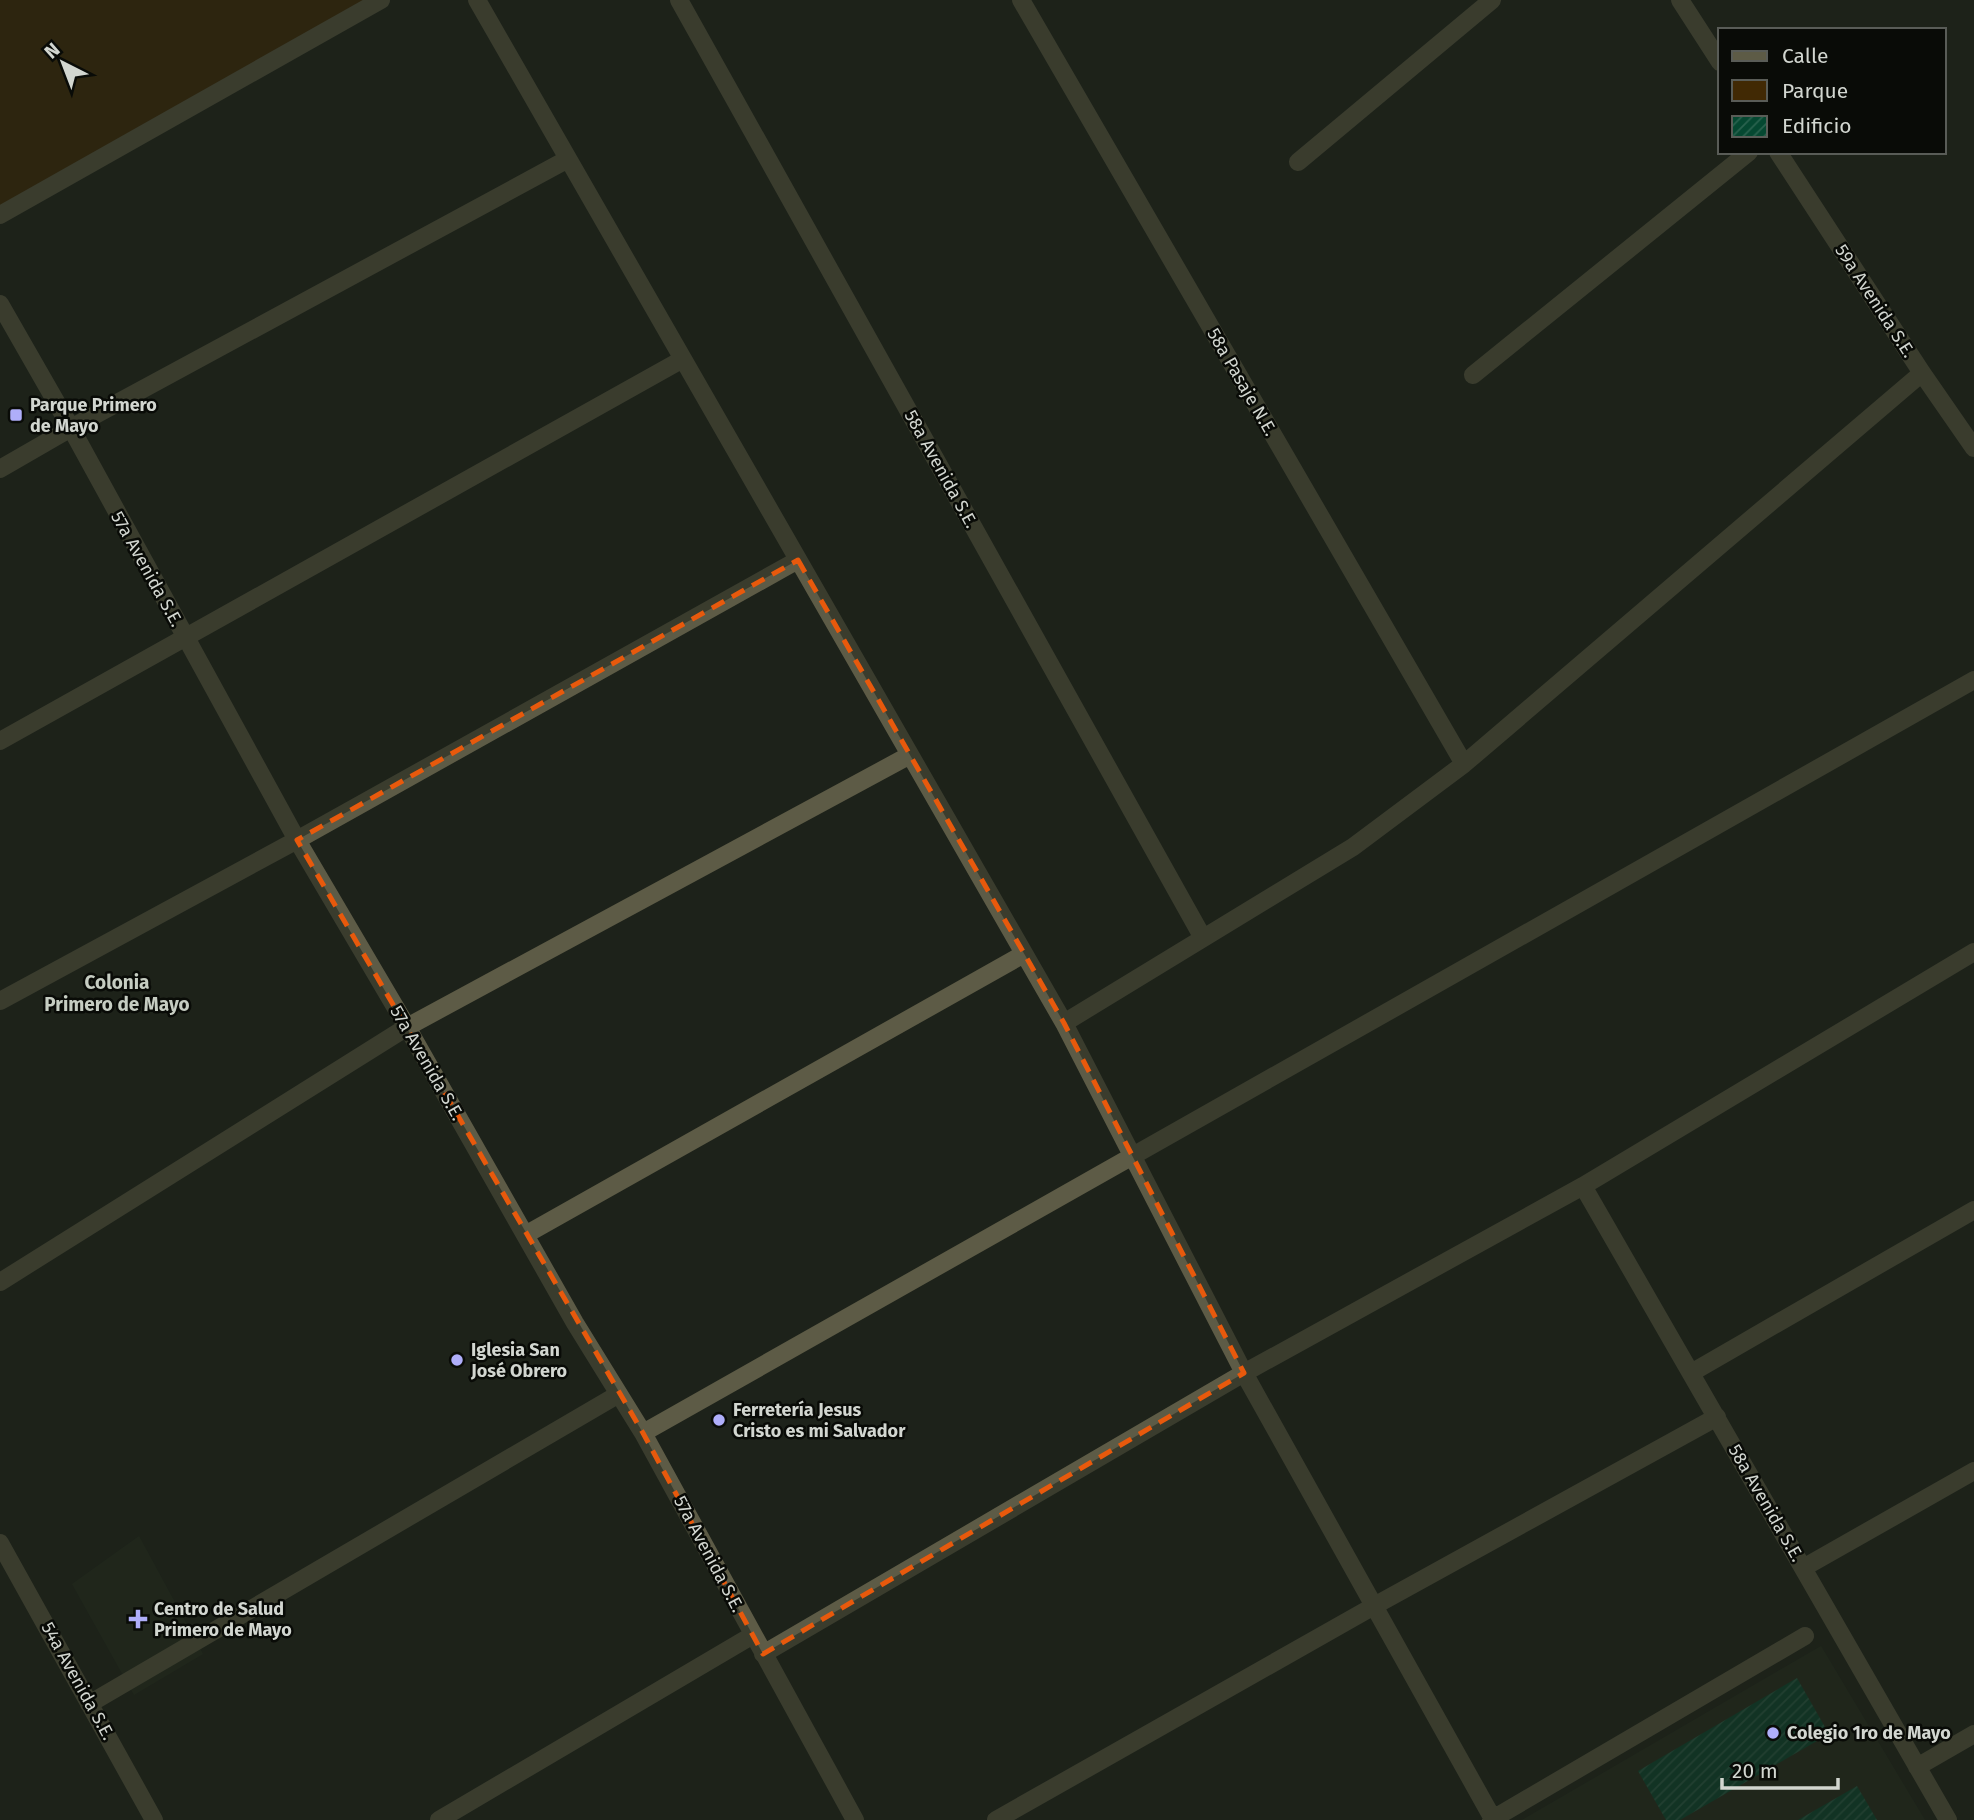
<svg xmlns="http://www.w3.org/2000/svg" width="1974" height="1820" font-family="'Fira Sans',sans-serif">
<style>
.built{fill:#242c1e}
.park{fill:#412904}
.building{fill:url(#building-hatch)}
.lines{fill:none;stroke-linecap:round;stroke-linejoin:round}
.minor{stroke:#5d5b46;stroke-width:18}
.marked{fill:none;stroke:#e8590c;stroke-width:5;stroke-dasharray:14 9;stroke-linejoin:round}
.poi-dot{fill:#afaefa;stroke:#090b07;stroke-width:2.5}
.labels{text-anchor:middle;dominant-baseline:central;stroke-width:5;stroke-linejoin:round;paint-order:stroke}
.street-label{font-size:18px;fill:#d2d6d0;stroke:#090b07}
.poi-label{font-size:18px;font-weight:bold;fill:#d2d6d0;stroke:#090b07;text-anchor:start}
.neighbourhood-label{font-size:19px;font-weight:bold;fill:#c6cdc2;stroke:#090b07}
</style>
<defs>
<pattern id="building-hatch" width="6" height="6" patternUnits="userSpaceOnUse" patternTransform="scale(1.75)"><rect width="6" height="6" fill="#054831"/><path d="M-1 1l2-2M0 6l6-6M5 7l2-2" fill="none" stroke="#29624e"/></pattern>
</defs>
<rect width="100%" height="100%" fill="#1d221a"/>
<!-- built -->
<path class="built" d="M139 1536 203 1654 134 1695 72 1584Z
M1821 1646 1925 1820H1522Z"/>
<!-- park -->
<path class="park" d="M0 0H381L0 215Z"/>
<!-- building -->
<path class="building" d="M1797 1678 1829 1734 1680 1820H1666L1638 1771Z
M1857 1786 1877 1820H1798Z"/>
<g class="lines">
<!-- minor -->
<path class="minor" d="M477 0 1064 1023 1244 1373 1493 1819
M679 0 1203 938
M1021 0 1464 764
M1680 0 1720 62
M1778 152 1922 373 1974 448
M1298 162 1492 0
M0 215 381 0
M0 304 71 428 297 840 407 1027 575 1323 643 1433 855 1820
M1473 375 1749 152
M0 469 71 428 568 159
M0 741 683 359
M0 1001 297 840 798 560
M1064 1023 1353 847 1464 764 1922 373
M1583 1186 1948 1820
M525 1235 1024 954
M0 1282 407 1027 910 755
M1691 1373 1974 1210
M643 1433 1974 680
M0 1543 154 1820
M1803 1568 1974 1471
M763 1654 1244 1373 1583 1186 1974 952
M89 1704 619 1394
M1917 1767 1974 1734
M439 1820 753 1635
M996 1820 1374 1606 1717 1417
M1491 1820 1805 1636"/>
</g>
<!-- marked area -->
<path d="M0 0H1974V1820H0ZM798 560 1064 1023 1244 1373 763 1654 643 1433 297 840Z" fill="#1d221a" fill-opacity=".55" fill-rule="evenodd"/>
<path class="marked" d="M798 560 1064 1023 1244 1373 763 1654 643 1433 297 840Z"/>
<!-- markers -->
<g class="poi-dot">
<rect x="9" y="408" width="14" height="14" rx="3.5"/>
<circle cx="457" cy="1360" r="7"/>
<circle cx="719" cy="1420" r="7"/>
<path d="M134.5 1608.5h7v7h7v7h-7v7h-7v-7h-7v-7h7z"/>
<circle cx="1773" cy="1733" r="7"/>
</g>
<g class="labels">
<!-- street labels -->
<g class="street-label">
<text transform="translate(1875 301) rotate(57)">59a Avenida S.E.</text>
<text transform="translate(1242 382) rotate(60)">58a Pasaje N.E.</text>
<text transform="translate(941 469) rotate(61)">58a Avenida S.E.</text>
<text transform="translate(147 569) rotate(61)">57a Avenida S.E.</text>
<text transform="translate(427 1063) rotate(60)">57a Avenida S.E.</text>
<text transform="translate(1766 1503) rotate(60)">58a Avenida S.E.</text>
<text transform="translate(709 1554) rotate(62)">57a Avenida S.E.</text>
<text transform="translate(78 1681) rotate(61)">54a Avenida S.E.</text>
</g>
<!-- poi labels -->
<g class="poi-label">
<text x="30" y="405">Parque Primero<tspan x="30" dy="21">de Mayo</tspan></text>
<text x="471" y="1350">Iglesia San<tspan x="471" dy="21">José Obrero</tspan></text>
<text x="733" y="1410">Ferretería Jesus<tspan x="733" dy="21">Cristo es mi Salvador</tspan></text>
<text x="154" y="1609">Centro de Salud<tspan x="154" dy="21">Primero de Mayo</tspan></text>
<text x="1787" y="1733">Colegio 1ro de Mayo</text>
</g>
<!-- neighbourhood labels -->
<g class="neighbourhood-label">
<text x="117" y="982">Colonia<tspan x="117" dy="22">Primero de Mayo</tspan></text>
</g>
</g>
<!-- legend -->
<rect x="1718" y="28" width="228" height="126" fill="#090b07" stroke="#595c57" stroke-width="2"/>
<rect x="1732" y="51" width="35" height="10" fill="#5d5b46" stroke="#595c57" stroke-width="2"/>
<text x="1782" y="63" font-size="21" fill="#d2d6d0">Calle</text>
<rect x="1732" y="80" width="35" height="21" fill="#412904" stroke="#595c57" stroke-width="2"/>
<text x="1782" y="98" font-size="21" fill="#d2d6d0">Parque</text>
<rect x="1732" y="116" width="35" height="21" fill="url(#building-hatch)" stroke="#595c57" stroke-width="2"/>
<text x="1782" y="133" font-size="21" fill="#d2d6d0">Edificio</text>
<!-- north arrow -->
<g transform="translate(63 63) rotate(318)" stroke="#090b07" stroke-width="5" paint-order="stroke">
<path d="M0-5L12 26L0 18L-12 26Z" fill="#d2d6d0"/>
<text y="-10" font-size="19" font-weight="bold" text-anchor="middle" fill="#d2d6d0">N</text>
</g>
<!-- scale -->
<path d="M1722 1778v10h116v-10" fill="none" stroke="#d2d6d0" stroke-width="3.5"/>
<text x="1732" y="1778" font-size="21" fill="#d2d6d0" stroke="#090b07" stroke-width="5" paint-order="stroke">20 m</text>
</svg>
